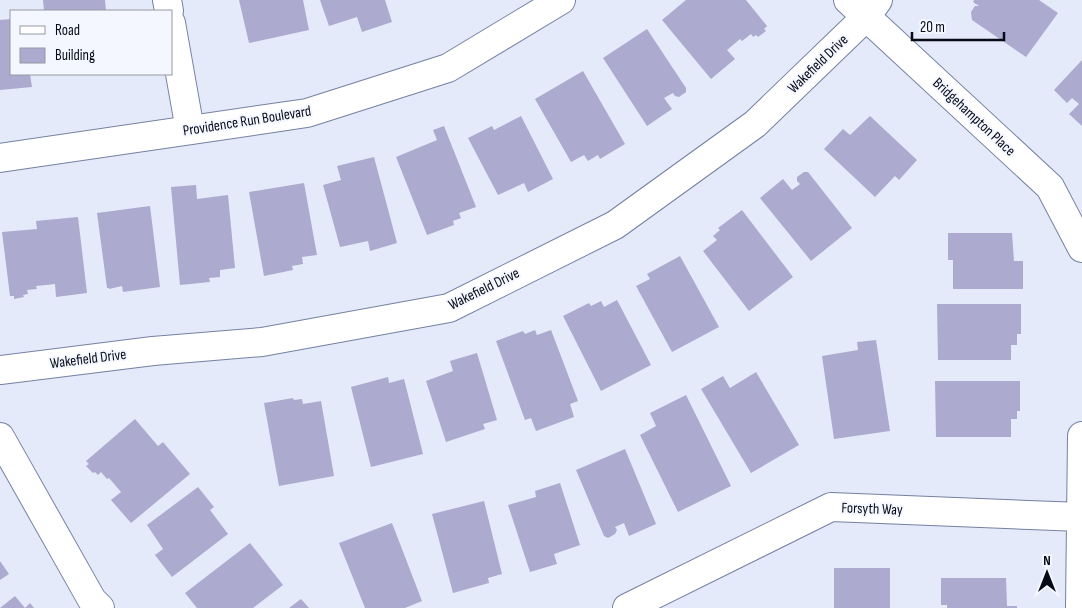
<svg xmlns="http://www.w3.org/2000/svg" width="1082" height="608" font-family="'Sofia Sans Condensed',sans-serif">
<style>
.building{fill:#adaacf}
.lines{fill:none;stroke-linecap:round;stroke-linejoin:round}
.street-casing{stroke:#7581a2;stroke-width:30}
.secondary-casing{stroke:#7581a2;stroke-width:30}
.street{stroke:#fff;stroke-width:28}
.secondary{stroke:#fff;stroke-width:28}
.labels{text-anchor:middle;dominant-baseline:central;stroke-width:4;stroke-linejoin:round;paint-order:stroke}
.street-label{font-size:15px;fill:#070b17;stroke:#f4f7ff}
</style>
<rect width="100%" height="100%" fill="#e4eaf9"/>
<!-- building -->
<path class="building" d="M43 0H105L106 11H44Z
M239 0H303L309 30 249 43Z
M320 0H385L392 22 362 32 357 17 329 26Z
M686 0H746L767 26 764 29 766 31 758 37 756 35 753 37 751 34 742 41 740 39 727 50 735 59 711 79 662 20Z
M974 0H1039L1058 13 1026 57 972 20 971 12 975 6H979L973 2Z
M11 19V74H30L32 87 0 90V20Z
M647 29 686 88V92L679 97 675 96 673 93 664 98 672 109 647 126 603 58Z
M1082 60V126L1069 114 1079 104 1072 98 1067 103 1054 90Z
M583 71 625 144 600 159 598 155 588 161 584 155 571 162 535 99Z
M521 116 553 179 528 192 524 183 498 195 468 138 492 126 494 130Z
M870 116 917 160 899 180 895 176 875 197 824 149 843 129 850 135Z
M444 126 476 207 459 213 461 218 453 221 454 225 427 235 396 157 437 140 433 130Z
M374 157 397 243 370 251 368 241 340 247 323 185 341 180 337 166Z
M804 172H808L852 228 811 261 760 198 783 179 792 190 800 184 797 181V177Z
M304 183 317 255 302 257 303 264 292 266 293 270 264 276 249 192Z
M196 185 197 199 228 195 235 268 220 270V277L209 278 210 282 180 285 171 187Z
M150 206 160 287 123 292 122 286 109 289V288H107L97 213Z
M742 210 793 277 749 311 703 251 717 240 713 236 720 230 718 228Z
M78 217 87 293 56 297 55 284 36 286 37 289 27 290 28 294 23 295 24 297 14 299V296H10L2 232 37 229 36 221Z
M948 233H1012L1014 261H1023V289H953V260H948Z
M680 256 719 327 672 352 636 286 650 279 647 274Z
M617 300 651 365 601 391 563 316 589 303 591 306 601 301 604 307Z
M937 304H1021V334H1017V345H1011V360H938Z
M535 330 537 335 551 330 578 401 570 404 574 417 536 431 531 418 525 420 496 341 523 331 525 334Z
M876 340 890 431 834 439 822 356 858 350 857 342Z
M477 353 497 420 483 424 485 429 446 442 426 381 453 371 450 361Z
M756 372 799 445 751 473 701 389 723 376 730 388Z
M388 377 389 383 404 379 423 454 371 467 351 387Z
M935 381H1020V411H1017V419H1011V437H936Z
M686 395 731 486 678 512 640 435 656 426 650 413Z
M293 398 294 400 302 399 303 404 321 401 334 476 279 486 264 403Z
M135 419 158 446 163 442 190 474 131 523 111 500 121 492 109 478 107 479 101 472 98 475 95 472 93 473 86 466 89 464 86 461Z
M625 449 656 524 629 536 624 523 615 527 617 530 615 534 608 538 604 536 576 470Z
M560 483 580 545 554 554 557 564 530 572 508 505 536 497 535 491Z
M198 487 214 507 210 510 228 534 172 577 155 555 163 549 147 525Z
M484 501 502 574 488 578 489 583 453 593 432 514Z
M392 523 422 601 405 608H365L339 543Z
M250 543 283 585 253 608H197L185 593Z
M0 561 9 574 0 580Z
M834 568H890V608H834Z
M941 578H1006L1007 606H1017V608H947V605H941Z
M15 596 25 608 30 603 34 608H0Z
M301 599 309 608H289Z"/>
<g class="lines">
<!-- street casing -->
<g class="street-casing">
<path id="street" d="M167 0 169 11
M848 0 1050 187 1082 248
M171 23 190 130
M0 370 153 351 262 342 449 308 615 225 755 124 866 17 878 0
M0 437 92 600 100 608
M627 608 831 507 1081 517
M1080 608 1082 436"/>
</g>
<!-- secondary casing -->
<g class="secondary-casing">
<path id="secondary" d="M0 158 307 113 448 68 561 0"/>
</g>
<!-- street -->
<use href="#street" class="street"/>
<!-- secondary -->
<use href="#secondary" class="secondary"/>
</g>
<g class="labels">
<!-- street labels -->
<g class="street-label">
<text transform="translate(818 64) rotate(-44)">Wakefield Drive</text>
<text transform="translate(974 117) rotate(43)">Bridgehampton Place</text>
<text transform="translate(247 121) rotate(-9)">Providence Run Boulevard</text>
<text transform="translate(484 289) rotate(-26)">Wakefield Drive</text>
<text transform="translate(88 359) rotate(-7)">Wakefield Drive</text>
<text transform="translate(872 509) rotate(2)">Forsyth Way</text>
</g>
</g>
<!-- legend -->
<rect x="10" y="10" width="162" height="65" fill="#f4f7ff" stroke="#9599a2"/>
<rect x="20" y="26" width="25" height="8" fill="#ffffff" stroke="#9599a2"/>
<text x="55" y="35" font-size="15" fill="#070b17">Road</text>
<rect x="20" y="48" width="25" height="15" fill="#adaacf" stroke="#9599a2"/>
<text x="55" y="60" font-size="15" fill="#070b17">Building</text>
<!-- north arrow -->
<g transform="translate(1047 573)" stroke="#f4f7ff" stroke-width="4" paint-order="stroke">
<path d="M0-4L9 19L0 12L-9 19Z" fill="#070b17"/>
<text y="-8" font-size="14" font-weight="bold" text-anchor="middle" fill="#070b17">N</text>
</g>
<!-- scale -->
<path d="M912 32v8h92v-8" fill="none" stroke="#070b17" stroke-width="2.5"/>
<text x="920" y="32" font-size="15" fill="#070b17" stroke="#f4f7ff" stroke-width="4" paint-order="stroke">20 m</text>
</svg>
